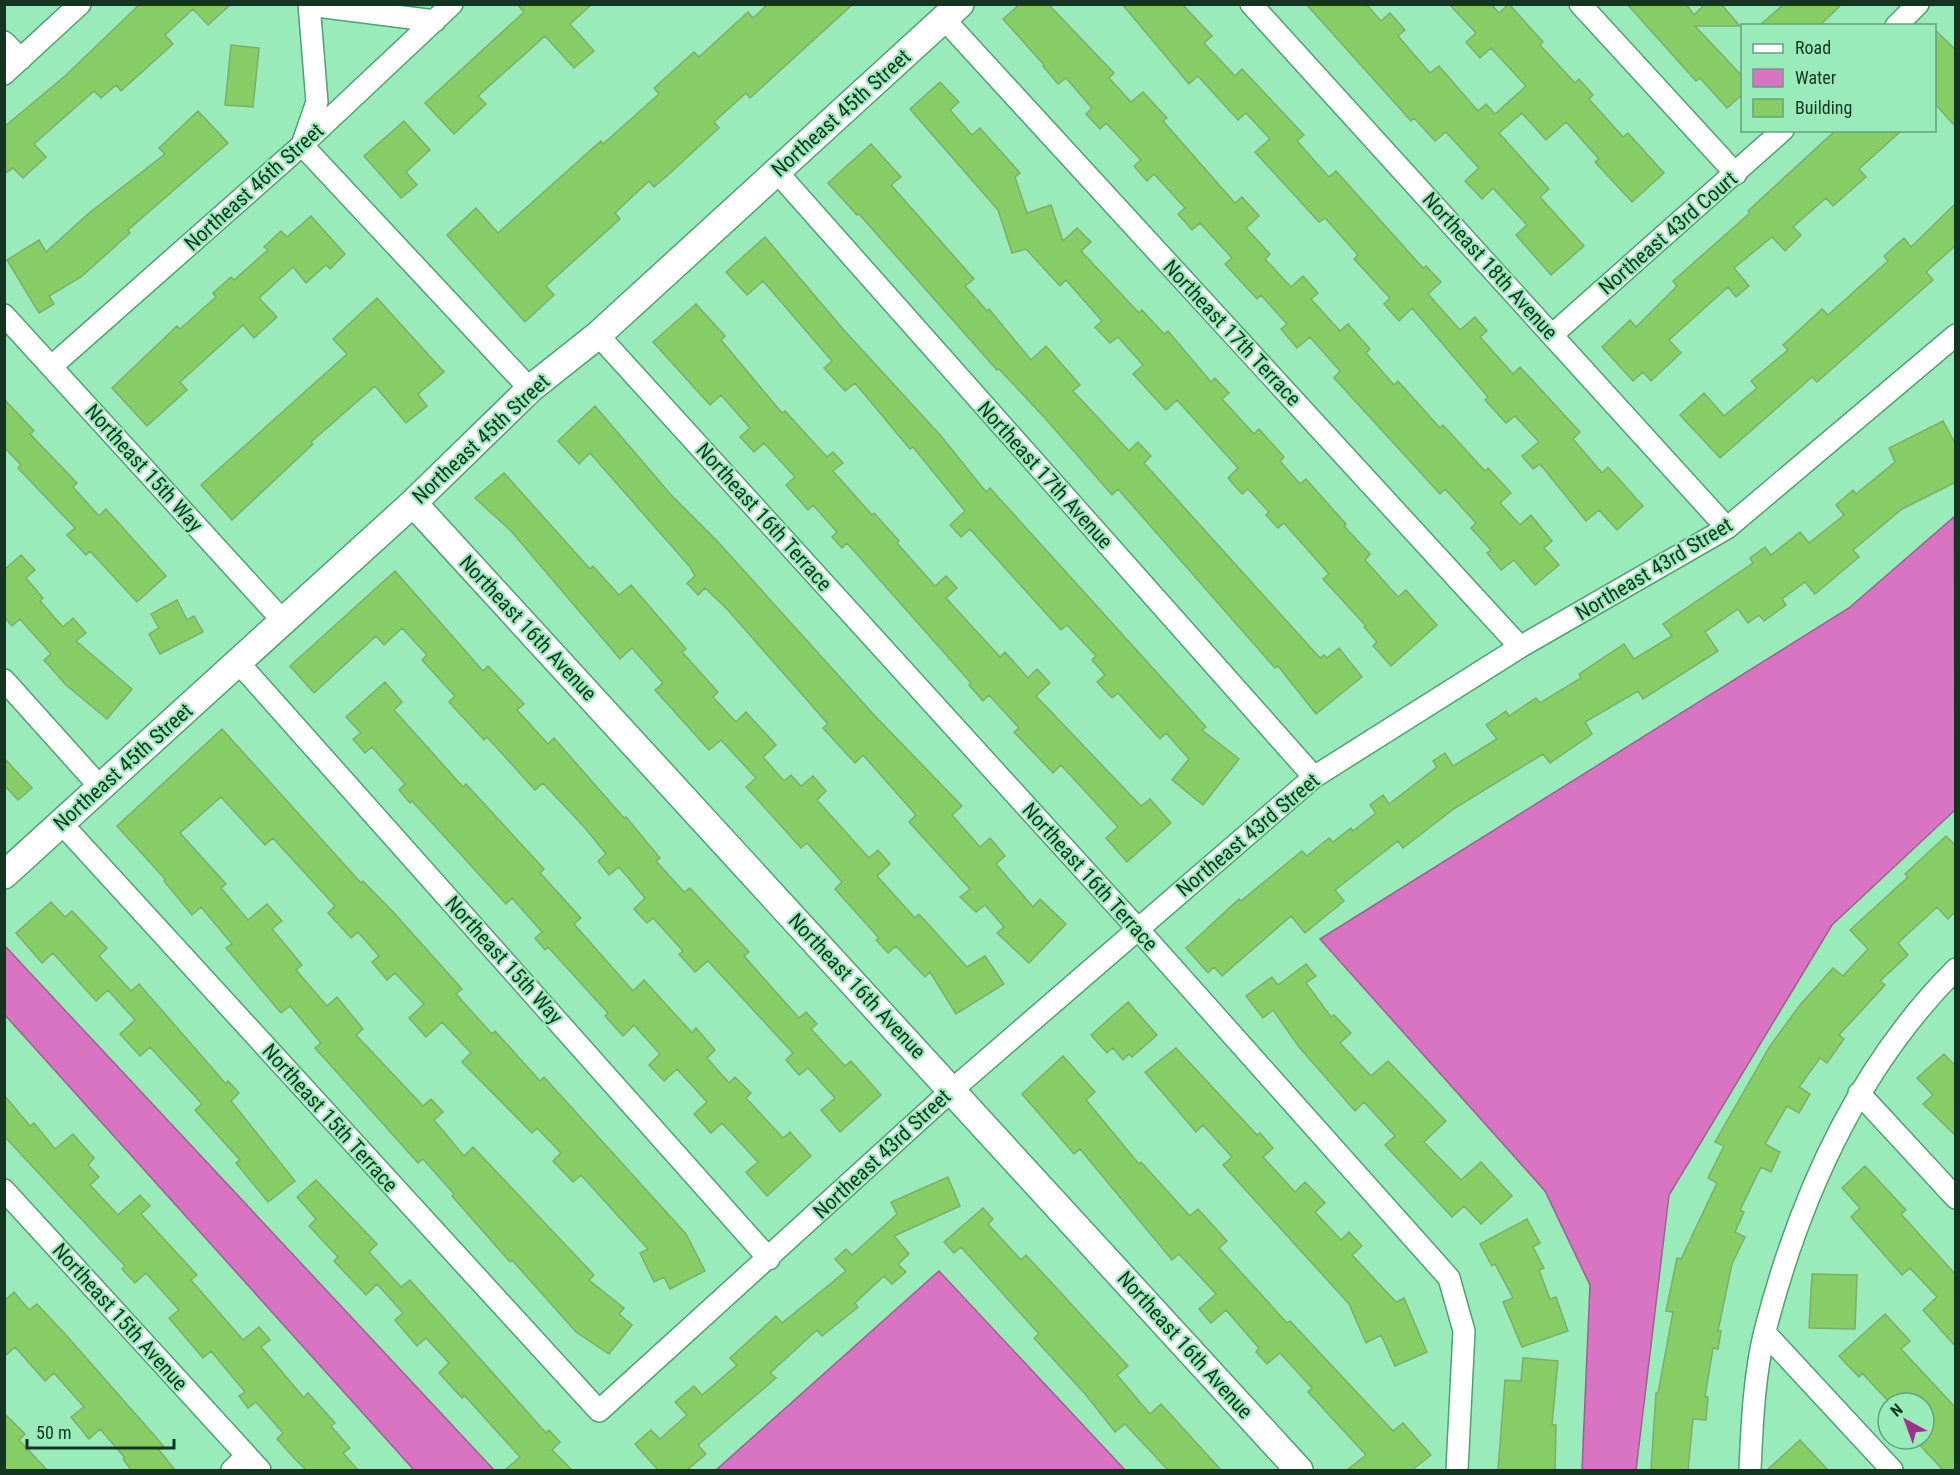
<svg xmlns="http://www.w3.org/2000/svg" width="1960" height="1475" font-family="'Roboto Condensed',sans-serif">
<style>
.water{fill:#d874c1;stroke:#9d6191;stroke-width:1.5}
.building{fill:#86cd65;stroke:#7ead6a;stroke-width:1.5}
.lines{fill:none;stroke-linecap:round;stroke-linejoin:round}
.minor-casing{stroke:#51a173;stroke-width:24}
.tertiary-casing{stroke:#51a173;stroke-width:30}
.minor{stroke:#fff;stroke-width:21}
.tertiary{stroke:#fff;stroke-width:27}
.labels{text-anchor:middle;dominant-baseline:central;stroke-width:4.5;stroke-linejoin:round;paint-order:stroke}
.street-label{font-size:21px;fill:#133522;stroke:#99ebb9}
</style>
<rect width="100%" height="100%" fill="#99ebb9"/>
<!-- water -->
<path class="water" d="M1954 517 1955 810 1832 925 1669 1195 1636 1470H1582L1590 1285 1545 1191 1320 939 1849 608Z
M5 946 494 1470H414L5 1015Z
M939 1271 1125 1470H716Z"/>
<!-- building -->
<path class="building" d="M140 4H231L208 25 193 9 165 35 173 44 121 91 116 85 101 98 94 91 34 144 46 157 23 178 13 168 4 174V127L65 76Z
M517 4H592L570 24 594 51 574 68 545 36 478 96 486 104 454 134 425 103 524 12Z
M768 4H853L750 98 746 93 714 122 719 128 669 174 654 187 649 181 615 213 620 219 546 286 554 295 525 322 447 235 476 208 498 233 601 141 603 144 659 94 654 88 694 52 699 57 748 12 753 18Z
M1020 4H1048L1114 73 1109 78 1131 102 1143 92 1167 118 1163 121 1235 203 1242 197 1259 216 1246 228 1270 254 1265 259 1291 287 1303 276 1318 293 1311 299 1340 331 1348 324 1370 349 1366 353 1394 385 1398 381 1440 428 1443 425 1485 471 1488 468 1511 493 1500 503 1520 525 1531 515 1552 541 1544 548 1559 565 1535 585 1514 560 1501 570 1487 553 1491 550 1471 528 1476 523 1445 489 1440 494 1334 378 1340 371 1310 337 1297 348 1281 329 1287 324 1261 295 1257 299 1225 264 1232 258 1200 223 1192 230 1178 214 1185 208 1154 174 1147 181 1134 166 1141 160 1106 123 1100 129 1086 114 1092 108 1066 78 1058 84 1043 66 1044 65 1003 19Z
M1122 4H1182L1212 36 1204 43 1235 76 1242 69 1304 135 1297 141 1329 177 1336 171 1423 268 1426 266 1441 282 1428 294 1460 330 1475 317 1487 331 1480 337 1513 374 1520 367 1580 432 1573 439 1602 473 1608 467 1643 506 1617 530 1599 510 1586 521 1540 464 1533 469 1522 456 1539 442 1515 416 1506 423 1485 400 1488 397 1412 308 1399 321 1384 304 1390 298 1354 259 1358 255 1325 218 1319 222 1255 152 1270 139 1246 113 1238 120 1198 76 1189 84Z
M1306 4H1366L1381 21 1390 13 1405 30 1398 36 1430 73 1439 66 1478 111 1486 104 1495 114 1526 86 1491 48 1480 58 1466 42 1476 33 1449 4H1491L1499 13 1509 4 1543 42 1540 45 1575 83 1579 79 1593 95 1589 99 1623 137 1628 133 1664 173 1632 202 1595 162 1599 159 1566 122 1546 140 1522 113 1499 133 1549 189 1540 197 1584 246 1551 275 1516 235 1527 225 1493 188 1482 199 1465 181 1479 168 1446 132 1435 141 1414 118 1411 121Z
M1627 4H1686L1694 15 1705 4H1721L1740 26H1695L1743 77V94L1727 108 1700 78 1696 81Z
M1784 4H1842L1819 26H1759Z
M1935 30 1956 50V127L1935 104Z
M231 45 259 48 253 107 225 105Z
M940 82 959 102 950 110 972 135 980 128 1020 173 1015 177 1027 213 1051 205 1063 241 1077 228 1091 242 1081 251 1139 313 1142 310 1164 334 1168 331 1211 382 1215 378 1229 393 1222 399 1254 434 1259 429 1284 457 1280 461 1300 484 1306 479 1346 524 1344 526 1370 554 1365 560 1398 597 1406 590 1437 625 1391 666 1373 646 1377 642 1364 627 1366 626 1323 579 1329 574 1284 523 1278 528 1266 515 1269 512 1248 489 1242 494 1228 478 1238 468 1177 400 1166 410 1133 374 1143 365 1118 337 1110 343 1095 327 1102 321 1066 280 1060 286 1026 249 1012 253 998 210 910 109Z
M198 111 228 143 128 230 130 233 81 277 49 296 54 304 39 313 7 260 39 240 46 252 89 213 165 154 159 148Z
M404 121 430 150 406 172 417 185 401 198 364 156Z
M1836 130H1902L1859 169 1866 177 1833 206 1826 198 1793 227 1801 235 1785 251 1772 237 1734 268 1749 286 1736 297 1728 287 1669 340 1681 353 1651 381 1643 372 1633 381 1602 347 1630 320 1636 327 1677 286 1673 281 1750 213 1748 211Z
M871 144 901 177 891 185 974 279 965 286 987 311 989 309 1031 360 1046 346 1080 385 1073 391 1129 451 1138 442 1151 456 1144 463 1320 658 1324 655 1327 658 1339 648 1362 677 1316 714 1278 666 1275 668 1118 489 1112 495 1044 417 999 369 997 370 859 214 857 215 828 183Z
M1956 203V245L1926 272 1933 280 1817 382 1812 377 1720 458 1680 415 1704 393 1724 416 1757 388 1751 381 1788 350 1783 345 1822 309 1828 315 1888 261 1884 256 1904 238 1911 247Z
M311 216 345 254 330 269 326 265 306 283 293 267 259 298 277 317 254 338 243 325 180 382 187 390 147 426 112 388 177 326 180 329 216 297 213 293 231 277 234 280 268 250 264 247 281 231 287 237Z
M765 237 843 329 941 436 986 492 990 488 1206 727 1202 730 1239 759 1203 805 1172 780 1189 759 1166 733 1160 739 1118 693 1112 698 1097 682 1105 675 1092 660 1096 656 1067 625 1061 630 970 529 961 537 950 525 965 511 913 447 910 449 855 383 845 391 824 368 832 361 763 281 747 295 726 272Z
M377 298 444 372 418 394 427 406 406 423 375 386 311 442 313 444 232 520 201 485 347 354 333 339Z
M696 304 725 336 721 340 782 413 785 411 827 457 833 452 843 463 833 471 872 515 874 513 899 541 897 543 935 586 946 576 957 588 946 598 1000 657 1005 652 1028 678 1037 669 1050 683 1036 696 1141 806 1150 799 1171 823 1127 862 1106 838 1118 827 1061 765 1053 773 1014 732 1019 728 989 695 983 701 969 685 971 683 847 543 842 548 832 537 837 532 813 505 808 510 786 485 795 477 764 443 754 452 740 437 750 428 721 395 710 405 653 342Z
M4 399 34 431 30 434 77 483 73 487 99 516 106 509 166 576 137 602 90 551 86 555 67 535 75 528 18 468 21 465 4 447Z
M595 406 672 496 718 542 875 716 962 806 952 815 980 847 990 838 1005 856 996 864 1033 907 1040 899 1066 924 1029 963 997 933 1004 927 985 905 976 912 960 897 970 889 909 822 916 815 863 755 855 763 823 728 828 724 727 609 705 588 698 595 687 583 695 576 690 567 590 453 579 464 558 441Z
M1943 421 1956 445V482L1902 509 1853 550 1859 557 1815 594 1805 582 1782 599 1786 605 1764 621 1759 615 1748 623 1738 609 1705 632 1718 651 1643 699 1638 691 1585 722 1592 734 1550 763 1543 754 1455 808 1403 848 1398 841 1335 890 1344 901 1305 933 1291 916 1222 976 1214 967 1208 973 1186 948 1239 899 1241 901 1302 851 1307 856 1329 838 1333 842 1351 828 1353 831 1376 813 1370 805 1383 795 1389 804 1437 767 1433 761 1445 753 1453 766 1497 739 1486 725 1506 711 1509 716 1536 698 1540 703 1581 678 1579 674 1624 644 1634 659 1672 636 1663 624 1753 563 1750 558 1765 547 1771 555 1800 532 1809 543 1844 515 1836 505 1853 490 1856 494 1895 462 1889 448Z
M504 473 590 569 593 566 619 595 631 585 686 649 682 652 718 692 713 697 736 722 746 712 776 745 763 757 784 781 791 775 801 786 813 776 826 791 817 800 869 858 878 850 890 864 877 876 915 918 919 914 967 967 985 956 1004 984 956 1014 930 972 925 977 896 946 888 953 876 940 879 938 835 889 842 882 807 843 801 848 746 787 756 778 721 740 709 750 655 690 663 683 632 648 620 659 511 531 475 498Z
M21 555 35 570 26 578 43 598 40 601 63 627 73 618 86 633 76 641 132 689 107 719 66 685 44 660 51 654 20 619 12 626 4 617V570Z
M395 571 483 671 488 666 524 704 517 710 548 744 554 738 624 818 626 817 660 858 656 861 684 892 690 888 749 952 744 956 799 1018 806 1012 817 1024 811 1029 845 1066 851 1061 881 1095 840 1132 821 1110 835 1098 808 1068 799 1075 786 1060 793 1053 708 961 695 972 679 954 683 951 653 918 647 923 634 909 645 898 619 867 609 875 598 861 606 854 586 829 543 783 535 790 487 737 484 740 449 702 455 696 422 660 427 655 402 628 384 645 376 636 314 693 290 666Z
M177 600 187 620 194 616 203 632 160 654 149 634 159 628 151 614Z
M385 682 402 702 394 710 463 787 466 784 544 869 540 873 581 918 574 924 633 991 644 980 692 1033 696 1028 715 1050 707 1058 729 1083 735 1077 751 1093 746 1098 783 1138 790 1132 811 1156 767 1196 746 1172 758 1162 722 1123 711 1133 694 1114 707 1102 677 1069 664 1081 649 1065 660 1054 634 1025 623 1036 605 1016 608 1013 548 947 545 950 535 938 542 932 512 898 506 904 412 801 410 803 399 790 405 784 372 747 365 753 353 739 361 733 346 717Z
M222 729 361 883 363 881 394 913 462 989 456 994 492 1034 495 1031 540 1081 544 1077 686 1234 705 1271 670 1289 664 1277 654 1282 640 1253 648 1249 581 1175 573 1182 553 1161 561 1153 537 1128 532 1133 462 1062 471 1053 442 1022 426 1037 409 1018 424 1004 395 973 387 980 372 962 379 956 358 932 351 938 328 913 335 906 273 838 265 845 221 797 180 833 226 884 221 888 248 920 267 904 282 921 272 929 302 965 296 970 327 1006 337 997 363 1029 356 1035 423 1106 431 1099 443 1112 434 1120 464 1156 473 1147 594 1275 589 1280 624 1308 619 1314 632 1325 609 1354 576 1332 512 1260 510 1262 452 1196 454 1194 423 1159 418 1163 326 1060 315 1048 321 1043 290 1006 281 1013 226 948 232 944 201 907 192 915 164 881 165 879 117 826Z
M4 758 32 788 18 800 4 785Z
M1946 836 1956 846V911L1948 919 1937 907 1898 943 1908 955 1880 981 1885 985 1839 1035 1844 1039 1827 1063 1820 1058 1799 1087 1810 1094 1799 1113 1787 1106 1765 1144 1780 1152 1771 1172 1761 1167 1740 1210 1744 1212 1735 1232 1745 1237 1732 1264 1718 1331H1721L1718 1349 1713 1348 1705 1397H1708L1706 1420 1693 1419 1688 1470H1651L1656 1393H1658L1673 1312 1666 1311 1677 1258 1681 1259 1717 1183 1708 1178 1724 1146 1715 1142 1770 1046 1800 1005 1833 968 1843 976 1868 949 1850 930 1908 877 1905 874Z
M51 902 65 917 72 911 107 948 99 956 131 991 139 984 226 1084 228 1081 239 1093 231 1101 295 1181 268 1202 236 1163 240 1160 195 1110 202 1104 150 1047 140 1056 120 1034 135 1020 108 990 96 1001 53 953 42 963 16 933Z
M1306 964 1316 976 1306 983 1331 1017 1334 1015 1351 1033 1340 1043 1371 1076 1388 1061 1446 1121 1424 1142 1461 1180 1481 1162 1512 1196 1481 1224 1464 1206 1452 1217 1385 1145 1395 1136 1364 1102 1355 1111 1299 1047 1273 1010 1263 1018 1246 996 1272 977 1278 985Z
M1128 1002 1157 1035 1132 1057 1129 1054 1123 1060 1113 1048 1107 1053 1091 1035Z
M1176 1048 1257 1135 1260 1133 1273 1148 1263 1157 1295 1192 1305 1182 1325 1203 1315 1212 1341 1240 1349 1232 1362 1246 1352 1255 1396 1302 1404 1298 1427 1352 1395 1366 1381 1335 1366 1343 1349 1304 1223 1165 1232 1157 1203 1125 1196 1132 1145 1072Z
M1944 1054 1956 1066V1136L1923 1104 1933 1095 1917 1078Z
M1063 1056 1095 1092 1086 1100 1139 1164 1141 1162 1190 1216 1198 1209 1227 1241 1219 1248 1287 1323 1290 1321 1393 1431 1403 1423 1431 1455 1412 1470H1347L1366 1455 1308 1392 1312 1388 1280 1353 1267 1364 1256 1352 1259 1348 1226 1310 1211 1323 1199 1309 1216 1294 1179 1254 1172 1260 1080 1149 1074 1154 1022 1094Z
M4 1095 30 1126 34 1123 55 1149 73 1134 94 1158 88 1165 99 1177 90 1185 118 1215 140 1195 150 1206 141 1214 197 1275 191 1280 243 1340 259 1327 270 1340 261 1347 304 1398 308 1393 335 1423 331 1426 350 1448 343 1453 358 1470H306L295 1459 277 1439 283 1433 256 1402 248 1408 239 1396 245 1392 211 1351 203 1358 169 1318 179 1310 146 1273 135 1283 122 1269 125 1266 4 1136Z
M1865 1166 1906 1210 1901 1214 1956 1275V1347L1923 1310 1937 1297 1910 1268 1902 1275 1851 1217 1860 1208 1842 1188Z
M948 1177 960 1206 894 1236 909 1254 898 1264 906 1272 892 1284 884 1276 855 1303 858 1307 822 1336 817 1330 770 1373 776 1378 698 1445 706 1454 687 1470H658L635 1444 651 1430 660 1439 687 1415 675 1402 694 1386 702 1395 737 1365 730 1358 776 1316 782 1323 846 1271 835 1259 846 1249 852 1255 897 1214 891 1202Z
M316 1180 377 1244 369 1252 401 1287 410 1280 546 1433 549 1430 560 1442 552 1450 572 1470H505L520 1457 464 1395 462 1398 439 1373 449 1363 426 1338 417 1346 395 1320 403 1313 377 1284 366 1295 334 1261 338 1257 309 1226 316 1219 297 1197Z
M983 1208 993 1219 988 1224 1021 1260 1026 1255 1128 1366 1117 1375 1150 1414 1161 1404 1221 1470H1168L1125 1424 1115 1432 1086 1395 1034 1338 1039 1334 961 1247 954 1253 944 1242Z
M1527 1219 1540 1243 1533 1247 1544 1268 1539 1270 1550 1299 1556 1297 1568 1331 1522 1347 1503 1302 1513 1298 1495 1264 1492 1266 1480 1244Z
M1812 1274 1857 1275 1855 1329 1809 1328Z
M14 1292 29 1310 37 1304 66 1335 154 1435 164 1447 159 1450 175 1470H131L123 1459 125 1458 100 1429 89 1439 71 1417 84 1407 54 1373 45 1381 15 1347 4 1357V1301Z
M1885 1314 1910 1341 1901 1349 1956 1408V1470H1943L1916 1441 1924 1439V1403H1890L1862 1373 1859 1377 1839 1356Z
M1523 1358 1558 1361 1552 1425H1556L1555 1470H1498L1505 1380 1521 1381Z
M4 1413 25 1434 19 1440 47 1470H4Z
M1800 1440 1828 1470H1767Z"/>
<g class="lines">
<!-- minor casing -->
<g class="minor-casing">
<path id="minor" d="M309 4 317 102 302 145 530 389
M1251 4 1727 528
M1580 4 1736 174
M309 5 435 21
M944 19 1520 647
M1896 26 1918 4
M4 42 21 59
M4 74 80 4
M777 172 1314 777
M4 315 283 621
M598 335 1137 928 1449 1278 1464 1331 1457 1470
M1552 335 1783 130
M52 366 302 145 452 4
M238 662 769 1259
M4 680 101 788
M62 824 599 1411 952 1090 1314 777 1520 647 1727 528 1956 335
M1859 1093 1956 1198
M4 1190 260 1470
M1765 1333 1892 1470
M232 1470 247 1456
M1750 1470C1752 1425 1754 1375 1765 1331 1799 1199 1858 1067 1956 969"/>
</g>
<!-- tertiary casing -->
<g class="tertiary-casing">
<path id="tertiary" d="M413 503 1299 1470
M4 875 413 503 530 389 598 335 960 4"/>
</g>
<!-- minor -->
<use href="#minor" class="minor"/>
<!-- tertiary -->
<use href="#tertiary" class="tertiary"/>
</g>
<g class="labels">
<!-- street labels -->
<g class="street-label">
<text transform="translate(841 113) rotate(-42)">Northeast 45th Street</text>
<text transform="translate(254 187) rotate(-42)">Northeast 46th Street</text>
<text transform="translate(1668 233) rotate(-41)">Northeast 43rd Court</text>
<text transform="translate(1490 266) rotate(48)">Northeast 18th Avenue</text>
<text transform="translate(1232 333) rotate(47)">Northeast 17th Terrace</text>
<text transform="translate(481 439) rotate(-43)">Northeast 45th Street</text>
<text transform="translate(144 468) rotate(48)">Northeast 15th Way</text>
<text transform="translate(1045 475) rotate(48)">Northeast 17th Avenue</text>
<text transform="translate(764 517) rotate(48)">Northeast 16th Terrace</text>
<text transform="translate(1654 569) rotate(-31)">Northeast 43rd Street</text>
<text transform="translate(528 628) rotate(47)">Northeast 16th Avenue</text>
<text transform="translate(123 767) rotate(-42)">Northeast 45th Street</text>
<text transform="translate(1248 835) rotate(-40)">Northeast 43rd Street</text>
<text transform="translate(1090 877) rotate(48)">Northeast 16th Terrace</text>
<text transform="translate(504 960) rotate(48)">Northeast 15th Way</text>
<text transform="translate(857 986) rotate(47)">Northeast 16th Avenue</text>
<text transform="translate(330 1118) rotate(48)">Northeast 15th Terrace</text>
<text transform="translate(882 1154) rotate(-43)">Northeast 43rd Street</text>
<text transform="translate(120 1317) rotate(48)">Northeast 15th Avenue</text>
<text transform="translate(1185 1345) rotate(48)">Northeast 16th Avenue</text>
</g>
</g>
<!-- border -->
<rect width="1960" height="1475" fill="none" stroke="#133522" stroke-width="12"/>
<!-- legend -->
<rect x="1741" y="24" width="195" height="108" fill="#99ebb9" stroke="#63a27d" stroke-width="1.5"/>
<rect x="1753" y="44" width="30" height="9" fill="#ffffff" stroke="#63a27d" stroke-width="1.5"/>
<text x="1795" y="54" font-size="18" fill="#133522">Road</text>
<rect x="1753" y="69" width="30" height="18" fill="#d874c1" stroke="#63a27d" stroke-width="1.5"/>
<text x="1795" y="84" font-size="18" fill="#133522">Water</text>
<rect x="1753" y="99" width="30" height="18" fill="#86cd65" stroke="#63a27d" stroke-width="1.5"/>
<text x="1795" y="114" font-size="18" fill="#133522">Building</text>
<!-- north arrow -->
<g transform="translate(1906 1421) rotate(319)"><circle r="28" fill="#99ebb9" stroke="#63a27d" stroke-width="1.5"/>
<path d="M0-4.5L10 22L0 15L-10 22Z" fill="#a2308c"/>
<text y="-9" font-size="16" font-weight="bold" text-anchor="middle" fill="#133522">N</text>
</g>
<!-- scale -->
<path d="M27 1439v9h147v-9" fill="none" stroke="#133522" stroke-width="3"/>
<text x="36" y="1439" font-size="18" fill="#133522" stroke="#99ebb9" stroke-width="4.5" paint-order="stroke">50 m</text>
</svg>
